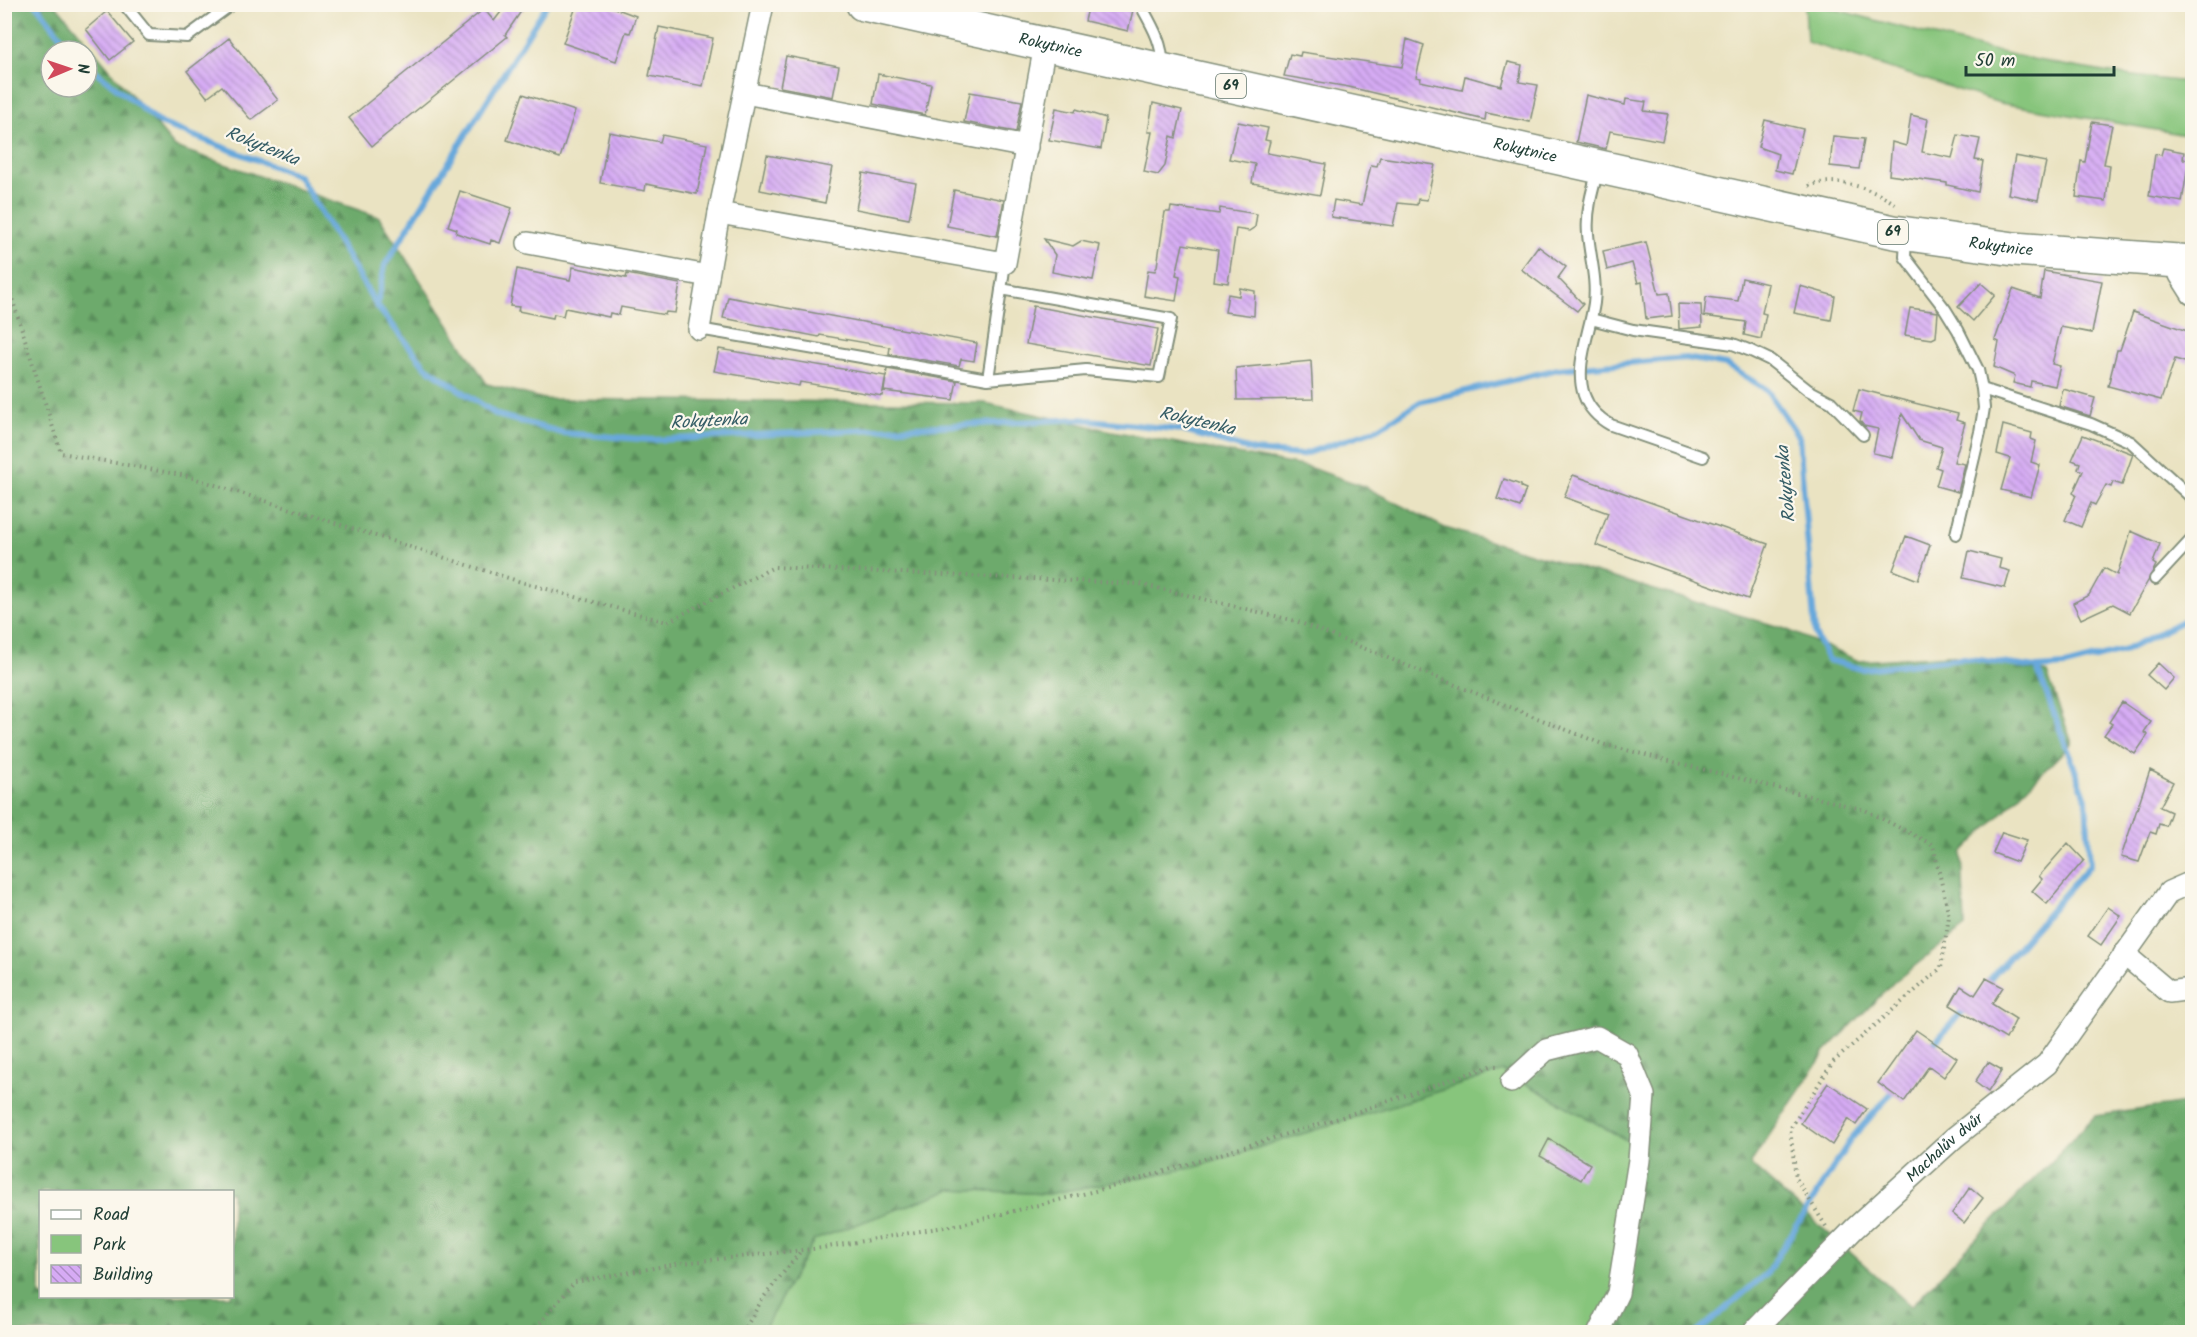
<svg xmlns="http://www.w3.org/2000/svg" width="2197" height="1337" font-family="Kalam,sans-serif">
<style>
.green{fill:#87c57c;stroke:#538158;stroke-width:1.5}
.forest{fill:url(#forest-firs);stroke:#467450;stroke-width:1.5;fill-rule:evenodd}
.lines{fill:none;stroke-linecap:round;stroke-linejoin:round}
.stream{stroke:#67a8db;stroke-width:6}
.building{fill:url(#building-back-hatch)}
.lane-casing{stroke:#84907b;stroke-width:14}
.street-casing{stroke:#84907b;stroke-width:24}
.primary-casing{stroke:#84907b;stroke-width:36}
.path{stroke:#84907b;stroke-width:4;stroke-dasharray:1.5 4.5;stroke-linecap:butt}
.lane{stroke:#fff;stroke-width:10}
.street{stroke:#fff;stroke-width:21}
.primary{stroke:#fff;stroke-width:33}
.labels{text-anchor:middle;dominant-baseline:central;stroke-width:4.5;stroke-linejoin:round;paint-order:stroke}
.shield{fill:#fbf7ec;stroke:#61756b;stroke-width:1.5}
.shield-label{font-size:15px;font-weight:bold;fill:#1f3d34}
.street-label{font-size:16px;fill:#1f3d34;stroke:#fbf7ec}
.water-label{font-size:18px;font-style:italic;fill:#355d66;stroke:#fbf7ec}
</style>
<defs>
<pattern id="forest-firs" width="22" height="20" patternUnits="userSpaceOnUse" patternTransform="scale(1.5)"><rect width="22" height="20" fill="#6daa6c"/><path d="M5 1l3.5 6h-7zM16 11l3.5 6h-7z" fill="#598c5a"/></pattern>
<pattern id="building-back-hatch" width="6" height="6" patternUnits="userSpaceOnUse" patternTransform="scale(1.5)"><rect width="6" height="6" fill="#d6abf4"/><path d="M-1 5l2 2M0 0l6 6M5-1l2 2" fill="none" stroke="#ad8cc6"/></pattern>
</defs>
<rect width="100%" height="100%" fill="#fbf7ec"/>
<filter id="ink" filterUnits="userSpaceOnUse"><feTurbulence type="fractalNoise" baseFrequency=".0167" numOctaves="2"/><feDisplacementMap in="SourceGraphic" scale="12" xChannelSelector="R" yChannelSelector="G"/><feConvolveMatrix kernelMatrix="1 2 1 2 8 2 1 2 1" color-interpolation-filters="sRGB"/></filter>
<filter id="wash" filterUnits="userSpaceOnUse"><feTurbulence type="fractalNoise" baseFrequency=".008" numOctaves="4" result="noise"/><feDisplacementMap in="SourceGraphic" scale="24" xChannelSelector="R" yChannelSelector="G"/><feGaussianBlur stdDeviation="1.35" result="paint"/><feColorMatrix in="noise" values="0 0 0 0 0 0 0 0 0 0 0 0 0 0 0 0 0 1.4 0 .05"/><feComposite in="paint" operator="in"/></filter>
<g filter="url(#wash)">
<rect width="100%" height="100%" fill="#eae3c2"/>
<!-- green -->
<path class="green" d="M1805 5H1820C1942 39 2065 73 2192 82V136L2000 103 1807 42Z
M1503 1071 1623 1138 1645 1154 1608 1332H762L814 1240 952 1189 1048 1194 1196 1167Z"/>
<!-- forest -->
<path class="forest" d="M5 5H56L175 147 379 217 487 384 544 399 985 403 1112 431 1308 467 1363 486 1445 528 1783 628 1859 661 1949 655 2047 673 2072 743 1962 853 1965 927 1894 982 1825 1052 1750 1164 1911 1306 2095 1116 2192 1102V1332H1608L1645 1154 1623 1138 1503 1071 1196 1167 1048 1194 952 1189 814 1240 762 1332H5ZM51 51H87V87H51ZM40 1192H232V1296H40Z"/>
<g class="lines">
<!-- stream -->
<path class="stream" d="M36 4 72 51
M87 64 160 123 299 176 377 306 426 367 497 415 563 433 653 440 1081 419 1181 430 1254 451 1301 455 1377 429 1420 402 1558 369 1686 358 1726 365 1766 389 1799 437 1815 634 1828 660 1862 669 1964 658 2037 668 2065 666 2126 650 2192 616
M377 306 385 265 547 4
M1985 985 2090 865 2086 799 2037 668
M1930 1048 1967 1006
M1698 1332 1767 1273 1851 1139 1896 1088"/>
</g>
<g id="blocks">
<!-- building -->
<path class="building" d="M507 4H526L505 35 507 37 372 146 349 118 484 9 494 21Z
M577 4H604L636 16 630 33 626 32 616 61 563 43Z
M1089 4H1107L1133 10 1128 31 1085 21Z
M107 11 133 42 110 60 86 29Z
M659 27 713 38 703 86 649 76Z
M229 38 278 100 251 120 222 86 207 97 187 71Z
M1407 39 1424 45 1416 77 1421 78 1420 81 1462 90 1465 76 1501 86 1508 62 1522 65 1519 82 1538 85 1530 122 1486 113 1485 120 1349 87 1284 76 1290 54 1300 56 1301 52 1402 67Z
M786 56 839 66 833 97 780 87Z
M878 74 931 84 925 115 873 104Z
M970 92 1022 101 1016 132 964 122Z
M523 94 575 111 560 158 507 140Z
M1586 95 1625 105 1626 99 1646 102 1644 111 1668 114 1662 141 1610 131 1606 149 1576 142Z
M1153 103 1182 110 1176 138 1171 136 1165 166 1158 175 1144 172 1152 132H1148Z
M1056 108 1075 112 1076 109 1106 118 1101 149 1049 140Z
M1911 115 1928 119 1922 152 1952 158 1958 135 1980 139 1975 160 1983 161 1978 192 1947 185V183L1889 175 1892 142 1906 146Z
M1765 120 1803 129 1792 174 1775 170 1778 154 1758 147Z
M1238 122 1268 128 1265 140 1270 141 1267 153 1326 164 1320 195 1252 183 1255 164 1229 159Z
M2092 122 2112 125 2104 164 2110 165 2106 201 2076 197 2081 161 2085 162Z
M609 132 660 142 662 135 707 144 697 194 646 184 645 191 600 183Z
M1833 136 1864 139 1859 169 1830 166Z
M2163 148 2184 152 2183 159H2189L2182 202 2149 196 2155 154 2161 155Z
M767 155 832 167 825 203 760 190Z
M2015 156 2046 162 2038 200 2008 194Z
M1380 157 1435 165 1427 200 1418 199 1417 205 1398 203 1393 226 1331 217 1334 200 1362 205 1371 165 1377 166Z
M863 173 916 183 909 219 856 209Z
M954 190 1004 200 997 236 947 226Z
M460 191 512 208 500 243 491 240 490 244 456 233 457 229 448 226Z
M1171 207 1219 214 1220 208 1257 214 1255 227 1249 231 1236 229 1228 283 1214 281 1218 250 1183 244 1176 275 1180 276 1176 301 1144 296 1148 270 1155 271 1157 266 1165 212H1170Z
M1044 239 1073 246 1081 241 1100 245 1093 280 1052 272 1055 255Z
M1646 242 1659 294 1669 293 1672 316 1646 319 1642 282 1638 283 1632 263 1607 270 1603 251Z
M1538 246 1566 267 1558 278 1583 304 1577 311 1521 269Z
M573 267 626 278 627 274 680 284 675 313 666 312 665 315 621 307 619 315 610 313 609 317 565 308 563 316 554 314 553 318 518 311 519 307 510 306 517 269 570 280Z
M2044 271 2102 281 2092 333 2061 327 2052 364 2060 366 2055 386 2031 381 2030 387 2013 383 2015 376 1994 367 1999 342 1995 340 2013 289 2040 298Z
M1742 278 1768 284 1762 313 1766 314 1761 339 1744 335 1746 322 1704 316 1706 297 1738 301Z
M1981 283 1995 295 1973 321 1958 307Z
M1800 286 1835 296 1831 320 1794 313Z
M1240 288 1255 291 1254 316 1225 312 1228 294 1239 296Z
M728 297 977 343 974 361 961 359 959 366 889 354 890 347 820 335 819 337 723 318Z
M1678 304 1701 305 1702 327 1679 329Z
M1033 306 1158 329 1151 366 1026 344Z
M1910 308 1938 312 1936 337 1932 339 1905 335Z
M2133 312 2193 333V348L2188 363 2175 359 2161 400 2108 386 2117 350H2120Z
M719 349 886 376 882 396 800 382 799 386 714 371Z
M1311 361 1313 399 1237 400 1236 368Z
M887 369 957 381 953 400 884 391Z
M1859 389 1958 414 1956 420 1965 423 1954 462 1965 464 1958 492 1936 486 1941 469 1936 467 1942 447 1919 440 1902 414 1892 457 1873 453 1878 429 1864 426 1860 421 1862 413 1853 411Z
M2063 389 2095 398 2090 416 2059 406Z
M2003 425 2032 433 2031 439 2036 441 2031 462 2040 465 2031 497 2001 490 2010 458 1997 454Z
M2083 435 2133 454 2122 485 2113 482 2111 487 2106 485 2095 505 2091 503 2081 527 2065 520 2076 495 2073 493 2083 471 2078 469 2080 463 2072 460Z
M1573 475 1768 544 1748 599 1596 545 1608 513 1564 497Z
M1504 479 1521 485V487L1526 489 1520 507 1497 499Z
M2131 531 2160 544 2153 563 2156 565 2148 581 2130 613 2113 604 2081 619 2073 603 2089 595 2104 568 2117 575Z
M1906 536 1930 545 1918 580 1893 570Z
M1969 551 2001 559 1999 568 2010 571 2005 588 1963 578Z
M2158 663 2174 678 2164 690 2147 675Z
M2122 702 2151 722 2144 732 2148 735 2135 754 2104 735 2112 724 2109 722Z
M2150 770 2173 782 2160 807 2171 812 2166 826 2159 824 2156 834 2150 832 2139 862 2121 857Z
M2002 832 2027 840 2017 862 1993 853Z
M2068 843 2084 860 2047 904 2032 891 2042 879 2039 876Z
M2108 907 2121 916 2101 945 2088 936Z
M1986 978 2003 987 1992 1004 2016 1019 2006 1039 1950 1005 1961 986 1975 995Z
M1916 1030 1957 1058 1944 1077 1929 1066 1904 1102 1878 1083Z
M1988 1062 2002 1070 1988 1092 1975 1082Z
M1828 1083 1867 1109 1856 1125 1848 1119 1832 1145 1801 1123Z
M1549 1139 1590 1164 1581 1180 1540 1156Z
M1970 1187 1983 1198 1964 1223 1952 1213Z"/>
</g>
</g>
<g filter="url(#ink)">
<use href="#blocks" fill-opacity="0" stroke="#84907b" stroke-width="1.5"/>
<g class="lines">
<!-- lane casing -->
<g class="lane-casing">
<path id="lane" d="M124 4 149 35 187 37 232 4
M1140 4C1151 24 1164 44 1162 67
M1598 170C1592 191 1586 212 1588 234 1590 258 1597 279 1594 303 1590 332 1574 366 1584 395 1589 409 1598 418 1611 425L1703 457
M1906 238 1905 257 1945 309 1958 330 1978 370 1982 389 1984 408 1980 432 1956 534
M1591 319 1633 330 1733 344 1751 351 1770 360 1808 390 1831 402 1863 435
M699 329 988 379 1005 263
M988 379 1086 370 1159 377 1171 319 1001 289
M1982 389 2091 424 2131 442 2192 498
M2155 579 2192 539"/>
</g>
<!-- street casing -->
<g class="street-casing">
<g id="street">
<path d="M763 4 719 213 1005 263 1045 45"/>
<path d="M745 93 1027 147"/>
<path d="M528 243 708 276"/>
<path d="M2179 261 2180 275 2192 294"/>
<path d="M699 329 719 213"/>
<path d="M2124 954 2169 992 2192 989"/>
<path d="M1511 1082 1546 1050 1597 1037 1627 1054 1644 1095 1639 1160 1618 1293 1599 1332"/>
<path id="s1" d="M1753 1332 1855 1228 1955 1137 2047 1064 2169 892 2192 882"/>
</g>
</g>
<!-- primary casing -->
<g class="primary-casing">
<g id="primary">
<path id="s2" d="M863 4 1894 232 2014 249 2192 262"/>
</g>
</g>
<!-- path -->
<path class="path" d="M1809 186C1836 175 1874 189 1897 205
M4 284 10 292 61 453 187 476 521 582 667 622 774 567 1140 584 1296 621 1602 744 1865 810 1933 845 1949 916 1941 968 1833 1062 1790 1129 1796 1178 1827 1228
M532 1332 575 1282 682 1263 822 1248 962 1224 1119 1185 1342 1117 1491 1066H1500
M743 1332 763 1298 801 1251"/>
<!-- lane -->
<use href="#lane" class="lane"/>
<!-- street -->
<use href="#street" class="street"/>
<!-- primary -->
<use href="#primary" class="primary"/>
</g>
</g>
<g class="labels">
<!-- shield labels -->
<g class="shield">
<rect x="1216" y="74" width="30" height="24" rx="4.5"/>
<rect x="1878" y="220" width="30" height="24" rx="4.5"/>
</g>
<g class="shield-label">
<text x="1231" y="86">69</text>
<text x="1893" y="232">69</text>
</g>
<!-- street labels -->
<g class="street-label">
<text stroke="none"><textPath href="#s2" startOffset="192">Rokytnice</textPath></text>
<text stroke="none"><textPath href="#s2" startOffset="678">Rokytnice</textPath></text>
<text stroke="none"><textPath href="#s2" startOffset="1164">Rokytnice</textPath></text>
<text stroke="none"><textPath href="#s1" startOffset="266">Machalův dvůr</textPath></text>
</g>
<!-- water labels -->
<g class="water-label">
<text transform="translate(262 147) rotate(22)">Rokytenka</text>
<text transform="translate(709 422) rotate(-3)">Rokytenka</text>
<text transform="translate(1197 422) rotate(13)">Rokytenka</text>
<text transform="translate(1787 484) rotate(-95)">Rokytenka</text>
</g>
</g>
<!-- margin -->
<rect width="2197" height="1337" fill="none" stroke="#fbf7ec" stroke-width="24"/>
<!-- legend -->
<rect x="39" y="1190" width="195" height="108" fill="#fbf7ec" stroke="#a3ada2" stroke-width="1.5"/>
<rect x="51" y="1210" width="30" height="9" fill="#ffffff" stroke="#a3ada2" stroke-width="1.5"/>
<text x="93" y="1220" font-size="18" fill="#1f3d34">Road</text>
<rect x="51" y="1235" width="30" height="18" fill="#87c57c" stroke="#a3ada2" stroke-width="1.5"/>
<text x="93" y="1250" font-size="18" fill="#1f3d34">Park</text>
<rect x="51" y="1265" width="30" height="18" fill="url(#building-back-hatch)" stroke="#a3ada2" stroke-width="1.5"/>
<text x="93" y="1280" font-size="18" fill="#1f3d34">Building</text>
<!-- north arrow -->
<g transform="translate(69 69) rotate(88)"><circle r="28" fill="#fbf7ec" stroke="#a3ada2" stroke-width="1.5"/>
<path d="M0-4.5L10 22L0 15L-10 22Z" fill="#d1495b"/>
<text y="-9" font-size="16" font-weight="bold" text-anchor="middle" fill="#1f3d34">N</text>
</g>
<!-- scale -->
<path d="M1966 66v9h148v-9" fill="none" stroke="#1f3d34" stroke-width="3"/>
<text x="1975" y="66" font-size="18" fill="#1f3d34" stroke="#fbf7ec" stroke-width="4.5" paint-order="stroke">50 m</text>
</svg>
